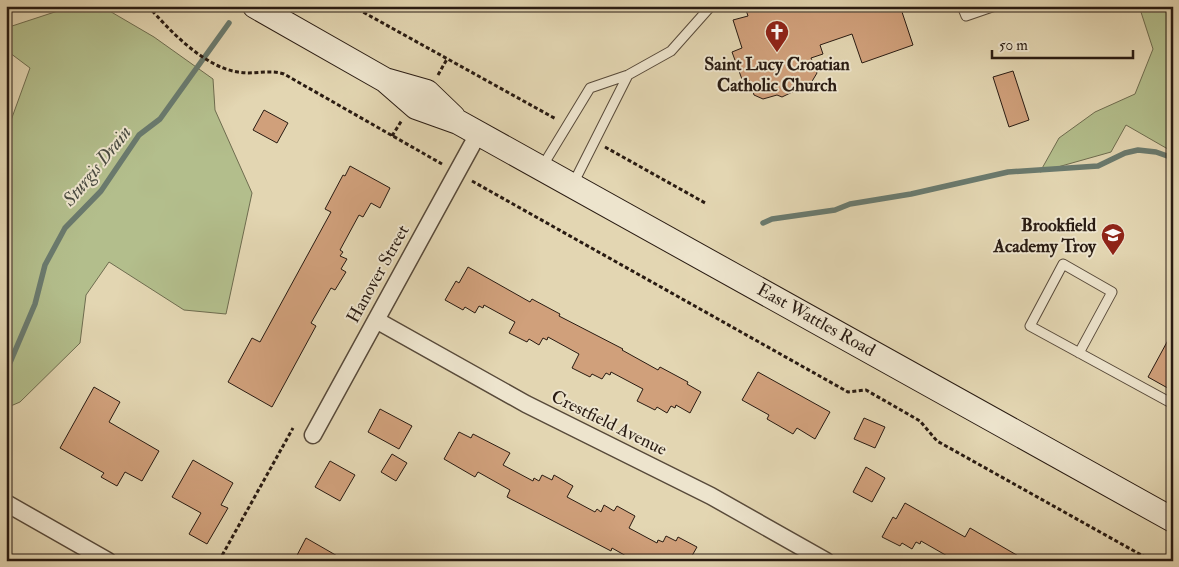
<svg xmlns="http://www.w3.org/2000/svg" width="1179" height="567" font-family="'IM FELL Double Pica',serif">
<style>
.green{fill:#b3be8c;stroke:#6e6c4f}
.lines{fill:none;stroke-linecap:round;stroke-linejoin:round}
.stream{stroke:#6a7a6e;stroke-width:5.5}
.building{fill:#d0a07b;stroke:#291b12}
.service-casing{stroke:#584a3a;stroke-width:11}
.minor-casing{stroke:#584a3a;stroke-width:19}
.secondary-casing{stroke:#291b12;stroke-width:26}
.path{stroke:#291b12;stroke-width:3;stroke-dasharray:4 2.5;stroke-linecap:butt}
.service{stroke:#ede4cd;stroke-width:9}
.minor{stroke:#ede4cd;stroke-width:16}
.secondary{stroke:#ede4cd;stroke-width:24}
.labels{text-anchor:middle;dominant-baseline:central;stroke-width:4;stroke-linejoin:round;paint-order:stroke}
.poi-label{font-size:18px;font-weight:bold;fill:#291b12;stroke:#ede4cd}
.street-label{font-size:18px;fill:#291b12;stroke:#ede4cd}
.water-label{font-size:19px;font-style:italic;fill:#494a40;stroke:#ede4cd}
</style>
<rect width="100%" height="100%" fill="#e3d6b2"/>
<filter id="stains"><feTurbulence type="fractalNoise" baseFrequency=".004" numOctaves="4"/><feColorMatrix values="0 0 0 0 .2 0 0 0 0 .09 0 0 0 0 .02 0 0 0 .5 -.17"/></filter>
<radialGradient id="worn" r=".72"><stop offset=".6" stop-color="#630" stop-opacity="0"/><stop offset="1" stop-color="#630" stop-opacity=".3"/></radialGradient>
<!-- green -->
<path class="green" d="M73 6H101L154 37 213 79 215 110 252 193 226 314 184 310 109 262 86 295 80 343 20 402 6 408V134L30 68 6 50V28Z
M1139 6H1173V152L1126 125 1111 152 1040 172 1059 138 1095 112 1135 94 1153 49Z"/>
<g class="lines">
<!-- stream -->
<path class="stream" d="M763 223 772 219 835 210 850 204 911 194 1008 172 1098 166 1125 153 1138 150 1156 152 1173 158
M6 372 35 304 45 265 65 228 101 191 139 135 160 119 229 23"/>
</g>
<!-- building -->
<path class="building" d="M756 6H900L913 45 862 63 852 34 820 45 823 54 811 58 817 73 811 83 782 97 777 95 763 99 754 95 749 80 743 82 732 52 742 48 733 20 748 16 746 10Z
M1013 71 1029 120 1009 127 993 77Z
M264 110 288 123 277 143 253 130Z
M350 166 390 188 380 208 371 203 363 217 359 215 340 250 343 252 340 256 347 259 341 269 346 272 335 290 331 288 311 323 316 326 272 407 228 382 252 338 260 342 331 212 325 209 343 175 345 176Z
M468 267 530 302 532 299 560 314 559 316 623 349 622 350 658 370 660 367 688 382 687 384 701 392 690 413 676 405 675 408 671 406 667 413 657 407 655 410 637 401 643 389 611 372 610 375 606 373 602 379 592 374 590 377 572 368 579 354 548 337 547 340 543 338 539 345 529 339 527 342 509 333 515 322 484 305 483 308 479 306 475 313 465 307 463 310 445 300 456 281 459 283Z
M1173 331V391L1148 377Z
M758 372 830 412 815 439 797 428 793 434 767 419 769 415 742 400Z
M94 387 120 402 109 422 159 451 142 481 125 472 117 486 101 477 104 473 60 448Z
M380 409 412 426 399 449 368 432Z
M864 418 885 427 875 448 854 439Z
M459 432 471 438 473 434 510 453 503 465 533 481 534 478 539 481 542 475 552 480 554 475 573 486 567 497 595 512 597 509 601 512 604 505 614 511 617 506 635 516 629 528 657 543 658 540 663 542 666 536 676 541 678 537 697 547 689 561H635L612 548 611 551 507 497 510 490 478 472 475 477 444 459Z
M392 454 407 463 396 481 381 472Z
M193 460 233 483 221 505 228 508 207 544 189 534 201 513 172 497Z
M330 461 355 475 340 501 315 487Z
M866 467 885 478 872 502 853 492Z
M905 503 965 537 970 528 1027 561H956L921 541 920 544 916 542 912 549 902 543 900 546 882 537 893 517 896 519Z
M306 538 346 561H294Z"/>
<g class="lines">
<!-- service casing -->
<g class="service-casing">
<path id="service" d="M962 6 966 16 995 6
M542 167 590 88 628 75 671 51 711 6
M573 184 628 75
M1079 353 1112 292 1063 264 1030 326 1173 404"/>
</g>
<!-- minor casing -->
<g class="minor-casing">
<path id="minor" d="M376 320 526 404 711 496 826 561
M313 435 478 134
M6 503 108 561"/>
</g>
<!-- secondary casing -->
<g class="secondary-casing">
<path id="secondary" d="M255 6 385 80 427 92 453 117
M385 80 416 107 458 122 1173 520"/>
</g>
<!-- path -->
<path class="path" d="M148 6C170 31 204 67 238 72 254 75 269 69 284 74L442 164
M352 6 556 119
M438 75 447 59
M392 136 402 120
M605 147 707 204
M472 181 848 392 866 390 920 421 937 441 1152 561
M219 561 293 428"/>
<!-- service -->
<use href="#service" class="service"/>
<!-- minor -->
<use href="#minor" class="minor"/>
<!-- secondary -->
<use href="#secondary" class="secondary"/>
</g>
<!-- icons -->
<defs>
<g id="church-pin" transform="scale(1.25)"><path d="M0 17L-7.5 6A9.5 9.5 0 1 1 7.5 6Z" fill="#8f2418" stroke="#ede4cd"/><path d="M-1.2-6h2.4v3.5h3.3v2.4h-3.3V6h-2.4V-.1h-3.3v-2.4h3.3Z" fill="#fff"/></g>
<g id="school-pin" transform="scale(1.25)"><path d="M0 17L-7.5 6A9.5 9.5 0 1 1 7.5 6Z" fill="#8f2418" stroke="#ede4cd"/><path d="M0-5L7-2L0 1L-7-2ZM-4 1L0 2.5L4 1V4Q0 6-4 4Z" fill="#fff"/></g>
</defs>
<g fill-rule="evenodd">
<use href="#church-pin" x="777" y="32"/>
<use href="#school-pin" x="1113" y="235"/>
</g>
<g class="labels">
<!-- poi labels -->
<g class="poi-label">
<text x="777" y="64">Saint Lucy Croatian<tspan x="777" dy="21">Catholic Church</tspan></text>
<text x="1096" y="225" text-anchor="end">Brookfield<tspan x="1096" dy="21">Academy Troy</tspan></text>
</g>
<!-- street labels -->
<g class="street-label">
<text transform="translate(378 274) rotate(-61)">Hanover Street</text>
<text transform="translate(816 320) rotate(29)">East Wattles Road</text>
<text transform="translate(609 423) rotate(26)">Crestfield Avenue</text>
</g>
<!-- water labels -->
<g class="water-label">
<text transform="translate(97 166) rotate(-51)">Sturgis Drain</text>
</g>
</g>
<!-- margin -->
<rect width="1179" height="567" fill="none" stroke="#e3d6b2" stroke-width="25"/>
<rect x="8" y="8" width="1164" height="552" fill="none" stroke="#291b12" stroke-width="2.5"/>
<rect x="12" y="12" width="1154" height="542" fill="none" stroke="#291b12"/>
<!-- scale -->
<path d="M992 50v8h141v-8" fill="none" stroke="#291b12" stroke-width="2.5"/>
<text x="999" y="50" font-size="15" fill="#291b12" stroke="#ede4cd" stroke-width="4" paint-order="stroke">50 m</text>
<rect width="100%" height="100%" filter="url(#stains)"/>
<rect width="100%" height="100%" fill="url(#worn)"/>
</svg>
